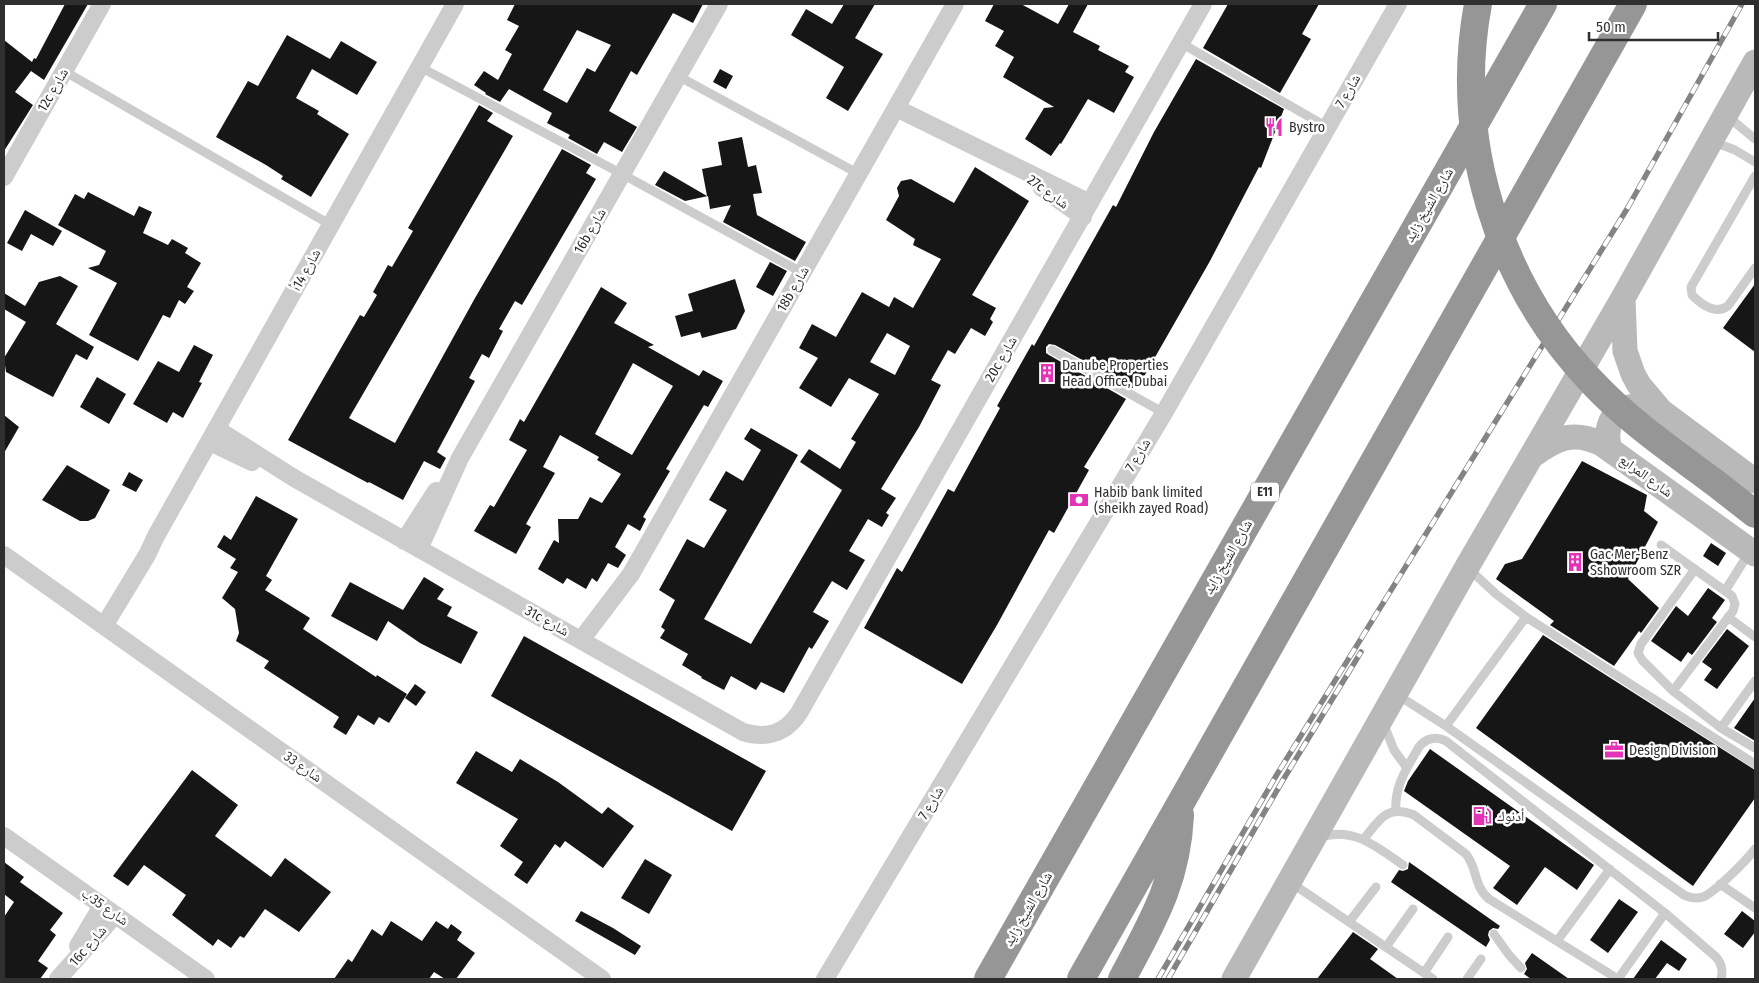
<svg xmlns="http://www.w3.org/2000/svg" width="1759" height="983" font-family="'Fira Sans Condensed','Noto Naskh Arabic',sans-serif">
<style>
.building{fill:#161616;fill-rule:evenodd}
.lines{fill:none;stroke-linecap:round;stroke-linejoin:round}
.lane{stroke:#ccc;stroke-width:9}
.street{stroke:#ccc;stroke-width:18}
.secondary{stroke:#b9b9b9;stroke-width:25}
.highway{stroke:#969696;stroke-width:28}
.rail-casing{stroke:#848484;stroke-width:5.5}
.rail{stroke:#fff;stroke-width:4;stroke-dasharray:11;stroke-linecap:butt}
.highway-bridge{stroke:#969696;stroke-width:28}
.labels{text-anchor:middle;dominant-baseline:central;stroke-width:5;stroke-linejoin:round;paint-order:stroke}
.shield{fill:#fff;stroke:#6d6d6d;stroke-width:1}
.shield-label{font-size:12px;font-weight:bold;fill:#2f2f2f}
.street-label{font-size:14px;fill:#2f2f2f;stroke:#fff}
.poi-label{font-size:14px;fill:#2f2f2f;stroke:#fff;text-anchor:start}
</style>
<rect width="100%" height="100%" fill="#fff"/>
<!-- building -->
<path class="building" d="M65 4H88L44 80 31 71 15 92 33 105 4 151V40L32 62 34 58 36 59Z
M515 4H703L693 23 673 13 637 75 631 71 609 111 637 127 622 152 604 142 597 154 568 138 570 135 547 123 552 113 509 89 500 102 485 94 486 93 474 85 484 71 498 80 512 54 505 50 519 26 507 20ZM577 30 611 45 595 72 587 68 567 103 543 90Z
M844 4H875L855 38 883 54 848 111 826 98 844 67 791 35 806 9 832 24Z
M994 4H1021L1058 24 1069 4H1088L1073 32 1100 46 1098 50 1129 66 1125 72 1134 77 1114 113 1088 99 1061 144 1060 143 1051 156 1025 139 1044 108 1054 107 1003 77 1014 57 995 46 1004 31 985 21Z
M1228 4H1319L1302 34 1311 39 1280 93 1203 48Z
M287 35 330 59 341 41 377 62 357 95 312 69 296 98 319 111 317 114 349 134 311 197 281 179 283 176 266 165 216 137 248 81 258 86Z
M1196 59 1284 109 1261 168 1259 167 1210 261 1138 387 1134 385 1133 388 1055 345 1049 344 1046 347V353L1049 355 1126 399 1084 467 1089 470 1054 533 1049 530 997 625 962 684 864 628 897 568 902 572 948 489 954 492 1000 408 997 406 1032 344 1034 346 1113 205 1116 207 1154 132Z
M720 69 733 76 726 89 713 82Z
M479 105 493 113 487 121 513 136 349 418 395 443 475 298 562 149 591 165 586 173 596 179 522 305 515 301 499 329 503 331 489 358 482 354 469 378 475 381 437 452 446 458 440 469 424 461 403 500 369 482 368 483 288 440 360 315 364 317 377 295 373 292 388 265 392 267 413 231 408 228Z
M742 137 748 167 756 165 762 193 753 194 757 215 806 242 795 261 723 222 731 205 710 209 708 196 685 201 655 185 664 171 707 196 702 169 722 165 718 142Z
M975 167 1029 201 972 295 996 308 990 319 993 322 985 336 971 328 955 354 948 350 931 380 941 385 919 427 881 489 896 498 886 513 889 515 882 527 868 519 849 551 865 560 847 590 832 581 813 612 829 621 812 649 809 647 784 693 761 682 756 690 731 676 724 690 701 678 702 677 682 665 688 654 660 638 665 630 661 627 675 600 659 590 687 539 704 548 727 510 709 500 726 471 743 481 761 450 744 439 751 428 798 455 704 619 751 644 842 490 800 462 809 449 840 469 856 442 851 439 879 394 849 378 831 407 799 388 818 358 799 348 812 324 836 337 862 292 889 307 894 297 913 308 941 259 913 245 915 239 886 220 899 196 897 188 901 181 911 179 954 203ZM887 333 910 346 895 375 870 362Z
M88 192 134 216 139 206 152 212 143 233 168 245 172 239 188 248 185 253 201 263 187 287 194 291 185 304 179 300 170 318 163 315 138 361 89 335 117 283 88 268 99 265 106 251 58 225 75 194 84 199Z
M25 210 62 231 53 246 31 234 22 251 7 243Z
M770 262 787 271 773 296 756 287Z
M60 276 78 286 56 324 94 347 87 360 76 354 53 397 6 372 4 358 26 322 4 309V293L25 306 39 282Z
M735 279 745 311 736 329 702 338 700 332 681 337 675 316 693 311 688 294Z
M1755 284V352L1723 328Z
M601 287 627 303 614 323 654 345 648 347 699 376 703 370 723 381 708 407 704 405 666 469 670 471 643 517 646 519 640 531 628 524 615 547 626 555 618 568 608 563 597 582 592 578 586 589 567 578 563 584 538 569 554 540 559 543 558 519H578L590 497 602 503 621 474 597 460 599 457 560 435 543 467 555 473 526 524 531 527 516 554 474 531 490 505 494 507 527 450 509 440 520 419 524 422ZM633 363 673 386 632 455 595 434Z
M194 345 213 355 199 382 202 383 183 418 173 412 167 423 133 404 158 361 179 372Z
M97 377 126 394 109 424 80 407Z
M4 415 19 427 4 453Z
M1582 461 1647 495 1644 511 1658 522 1628 579 1659 608 1641 633 1639 631 1614 666 1550 625 1554 621 1496 579 1505 564 1522 559Z
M67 465 110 490 95 518 88 521H80L42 500Z
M129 472 143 480 136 492 122 485Z
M256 496 298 519 266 576 272 580 265 590 310 618 303 629 376 677 377 675 407 694 389 723 379 717 374 725 358 715 346 735 333 727 339 717 264 668 269 661 236 641 239 633 235 609 222 598 238 572 230 568 236 559 217 547 224 535 231 540Z
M1711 543 1726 553 1718 566 1703 556Z
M424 577 444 589 437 599 452 607 447 616 478 632 461 664 420 643 388 621 377 641 331 616 350 582 403 610Z
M1708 588 1725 600 1712 618 1717 622 1692 655 1688 652 1681 662 1651 641 1676 606 1688 616Z
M1727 629 1749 646 1717 689 1704 680 1712 669 1702 662Z
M1543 635 1755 770V798L1693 886 1476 728Z
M524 636 766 771 732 831 491 696Z
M415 684 426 692 416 706 405 698Z
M1755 698V741L1734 728Z
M1430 749 1594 865 1577 890 1545 867 1517 905 1493 888 1510 866 1404 791 1408 781Z
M476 751 512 772 520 759 558 782 602 814 608 807 634 826 603 868 565 841 560 848 555 844 527 884 514 875 523 862 500 846 518 819 456 783Z
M192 770 238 805 215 836 271 877 285 858 331 892 299 932 265 909 244 938 240 936 231 948 218 939 213 946 172 915 186 895 144 865 128 886 113 876Z
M645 859 672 875 649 914 621 898Z
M4 862 24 877 20 882 63 913 50 930 56 935 38 961 48 968 40 979H4V917L14 902 4 894Z
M1409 862 1500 926 1498 929 1493 928 1489 931 1488 935 1490 940 1486 947 1391 882 1399 870 1403 871 1408 869Z
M1619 899 1638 912 1608 953 1590 940Z
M581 911 613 928 641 946 635 955 575 921Z
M1742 911 1755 921V932L1743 948 1724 934Z
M391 921 422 941 436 921 448 929 451 924 462 932 457 940 475 953 456 979H445L434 972 429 979H334L348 959 352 962 372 929 382 936Z
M1353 932 1378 949 1370 959 1398 979H1317Z
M1661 940 1687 959 1679 971 1667 963 1655 979H1633Z
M1532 953 1569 979H1531L1524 974 1527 969 1525 963Z"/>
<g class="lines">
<!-- lane -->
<path class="lane" d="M1181 43 1327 127
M420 67 622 174 803 273
M64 71 331 225
M678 76 859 174
M1726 115 1755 139
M1711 141 1735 150 1755 162
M1755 176 1691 287 1692 295C1702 305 1715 315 1728 306L1755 268
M1052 350 1164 413
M1661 545 1732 596 1735 604 1733 611 1673 691
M1469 569 1496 594 1526 617 1755 764
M1695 569 1641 644 1638 653 1642 660 1673 691 1721 728 1755 748
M1725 591 1750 551
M1728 617 1755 637
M1396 694 1446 726 1684 895C1690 898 1696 899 1703 897 1715 892 1747 860 1755 849
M1384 725 1394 750 1407 768
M1446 726 1526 617
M1721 728 1755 681
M1396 811C1394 786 1407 768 1419 747 1426 738 1436 736 1446 741L1665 913 1716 957C1722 964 1723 970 1721 979
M1318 838C1352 825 1377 847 1403 865
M1364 839C1379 820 1387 804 1414 815L1466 854C1478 869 1473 885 1489 899L1618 979
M1290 882 1433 979
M1720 884 1755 908
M1349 922 1376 887
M1494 934 1509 955 1521 968
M1557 941 1610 869
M1386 947 1413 909
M1424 973 1448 937
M1467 979 1481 959
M1618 979 1665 913"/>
<!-- street -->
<path class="street" d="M896 108 1090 203
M4 177 102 4
M1042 188 1083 217
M217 429 294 478 743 732C767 739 785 734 799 713L1203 4
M210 442 252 462
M404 541 436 491
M419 549 460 458 719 4
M4 555 602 979
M104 626 147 555 156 536 455 4
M581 640 631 574 955 4
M4 836 206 979
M78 946 102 906
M58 979 115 915
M825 979 1164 413 1398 4"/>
<!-- secondary -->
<path class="secondary" d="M1623 298 1625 351 1633 374 1639 385 1661 411 1755 481
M1610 450C1603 426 1613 405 1641 406
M1532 456C1556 438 1573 430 1602 444L1755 554
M1234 979 1467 567 1623 298 1755 62"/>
<!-- highway -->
<path class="highway" d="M1714 482 1755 514
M988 979 1543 4
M1081 979 1633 4
M1122 979C1152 922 1177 882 1180 815"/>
<!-- rail casing -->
<g class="rail-casing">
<path id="rail" d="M1158 979 1276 776 1627 209 1742 4
M1168 979 1283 780 1361 652"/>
</g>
<!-- rail -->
<use href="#rail" class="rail"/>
<!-- highway-bridge -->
<path class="highway-bridge" d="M1478 4C1453 138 1497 282 1591 381 1627 420 1671 450 1714 482"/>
</g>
<!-- icons -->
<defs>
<g id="restaurant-bare" transform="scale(1.5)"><path d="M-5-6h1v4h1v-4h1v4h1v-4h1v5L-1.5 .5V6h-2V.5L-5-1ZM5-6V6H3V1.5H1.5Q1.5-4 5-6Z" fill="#e334b7" stroke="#fff" stroke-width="2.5" paint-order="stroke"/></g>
<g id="building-bare" transform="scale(1.5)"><path d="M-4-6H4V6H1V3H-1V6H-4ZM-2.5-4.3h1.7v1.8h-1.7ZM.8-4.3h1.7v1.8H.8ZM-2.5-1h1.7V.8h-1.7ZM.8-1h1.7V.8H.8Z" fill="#e334b7" stroke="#fff" stroke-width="2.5" paint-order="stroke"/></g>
<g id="bank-bare" transform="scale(1.5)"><path d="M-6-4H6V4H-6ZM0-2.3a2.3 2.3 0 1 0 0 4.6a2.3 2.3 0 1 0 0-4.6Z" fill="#e334b7" stroke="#fff" stroke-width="2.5" paint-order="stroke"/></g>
<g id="office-bare" transform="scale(1.5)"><path d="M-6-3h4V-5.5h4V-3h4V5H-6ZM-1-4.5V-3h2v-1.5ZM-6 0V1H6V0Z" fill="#e334b7" stroke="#fff" stroke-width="2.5" paint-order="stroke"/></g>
<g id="fuel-bare" transform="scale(1.5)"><path d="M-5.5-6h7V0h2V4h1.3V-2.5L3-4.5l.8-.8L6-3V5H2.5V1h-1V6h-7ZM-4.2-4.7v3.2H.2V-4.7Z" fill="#e334b7" stroke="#fff" stroke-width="2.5" paint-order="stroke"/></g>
</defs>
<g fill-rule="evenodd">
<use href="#restaurant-bare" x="1274" y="127"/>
<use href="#building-bare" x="1047" y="373"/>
<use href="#bank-bare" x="1079" y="500"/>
<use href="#building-bare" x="1575" y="562"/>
<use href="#office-bare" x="1614" y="750"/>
<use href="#fuel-bare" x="1482" y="816"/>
</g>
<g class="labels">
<!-- shield labels -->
<rect class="shield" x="1251" y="482.5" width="28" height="19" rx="4"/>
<g class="shield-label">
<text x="1265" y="492">E11</text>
</g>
<!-- street labels -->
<g class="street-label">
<text transform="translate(53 90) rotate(-60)">12c شارع</text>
<text transform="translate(1348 91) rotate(-60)">شارع 7</text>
<text transform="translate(1048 192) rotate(36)">27c شارع</text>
<text transform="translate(1429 205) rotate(-60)">شارع الشيخ زايد</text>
<text transform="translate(590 231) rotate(-60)">16b شارع</text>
<text transform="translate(306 270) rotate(-61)">شارع 14أ</text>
<text transform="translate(793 289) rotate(-60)">18b شارع</text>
<text transform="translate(1001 359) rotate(-60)">20c شارع</text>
<text transform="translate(1138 455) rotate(-59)">شارع 7</text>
<text transform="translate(1646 476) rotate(36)">شارع المرابع</text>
<text transform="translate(1228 557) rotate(-60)">شارع الشيخ زايد</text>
<text transform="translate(547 621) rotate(29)">31c شارع</text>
<text transform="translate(303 767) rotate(35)">شارع 33</text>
<text transform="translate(931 803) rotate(-59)">شارع 7</text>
<text transform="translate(105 907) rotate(35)">شارع 35ب</text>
<text transform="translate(1028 909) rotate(-60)">شارع الشيخ زايد</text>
<text transform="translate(88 946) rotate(-49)">16c شارع</text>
</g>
<!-- poi labels -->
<g class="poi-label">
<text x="1289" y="127">Bystro</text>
<text x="1062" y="365">Danube Properties<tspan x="1062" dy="16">Head Office, Dubai</tspan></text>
<text x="1094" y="492">Habib bank limited<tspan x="1094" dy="16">(sheikh zayed Road)</tspan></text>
<text x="1590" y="554">Gac Mer-Benz<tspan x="1590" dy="16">Sshowroom SZR</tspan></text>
<text x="1629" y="750">Design Division</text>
<text x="1497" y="816">أدنوك</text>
</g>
</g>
<!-- border -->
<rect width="1759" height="983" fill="none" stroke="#2f2f2f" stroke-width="10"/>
<!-- scale -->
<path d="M1589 32v8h129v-8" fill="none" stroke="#2f2f2f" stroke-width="2.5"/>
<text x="1596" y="32" font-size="15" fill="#2f2f2f" stroke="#ffffff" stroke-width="4" paint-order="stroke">50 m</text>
</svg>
